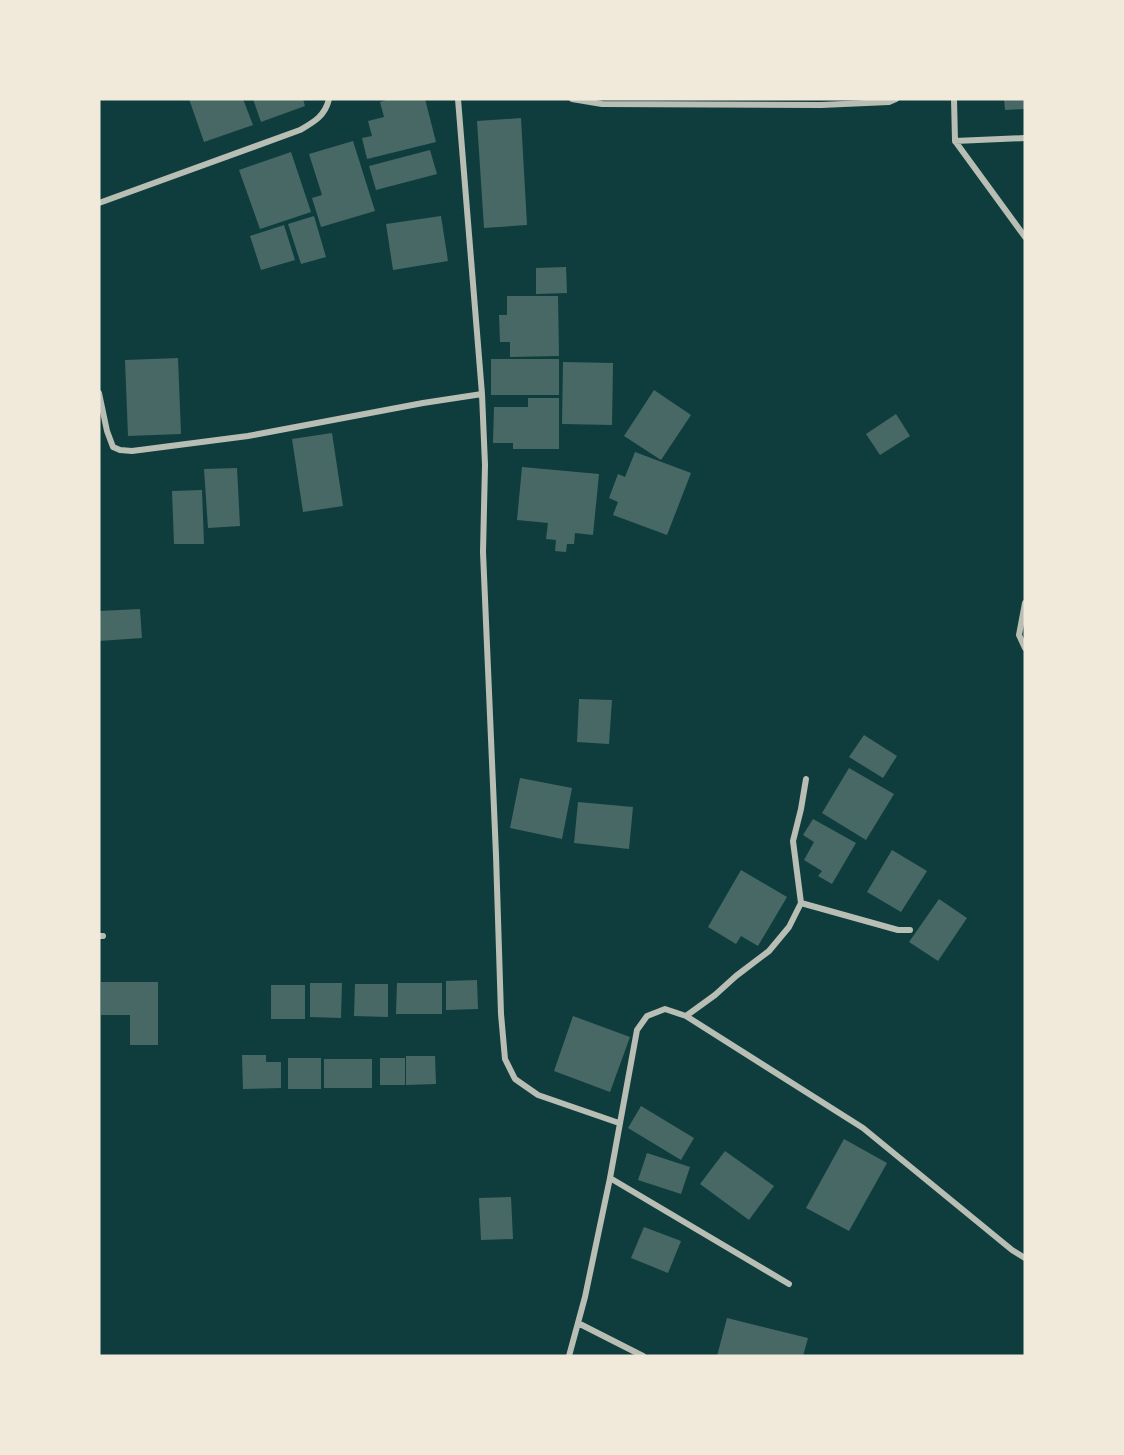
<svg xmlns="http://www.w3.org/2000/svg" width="1124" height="1455" font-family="Cabin,sans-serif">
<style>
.building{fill:#486865}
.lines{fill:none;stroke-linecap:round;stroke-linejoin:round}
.minor{stroke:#b8beb3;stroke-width:6}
</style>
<rect width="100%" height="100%" fill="#0f3d3e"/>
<!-- building -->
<path class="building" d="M189 99H243L253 125 204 142Z
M253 99H303L305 106 261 122Z
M390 99H425L436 142 367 159 362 138 372 136 368 121 384 117 380 102Z
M1004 99H1025V109L1005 110Z
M521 118 527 225 484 228 477 121Z
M353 141 375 211 321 227 312 198 322 195 309 154Z
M430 150 437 174 376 190 369 166Z
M291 152 311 212 260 229 239 170Z
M314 216 326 257 301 264 288 224Z
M441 216 448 261 393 270 386 224Z
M284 225 295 260 261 270 250 236Z
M566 267 567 293 536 294V268Z
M507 296H558L559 356 510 357V342H500L499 315H507Z
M178 358 181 434 128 436 125 360Z
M491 359H559V395H491Z
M563 362 613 363 612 425 562 424Z
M654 390 691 415 661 460 624 436Z
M528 398H559V449H513V443H493L494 407H528Z
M896 414 910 436 880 455 866 434Z
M332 433 343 506 303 512 292 439Z
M635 452 691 473 667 535 613 515 618 502 609 498 618 474 625 477Z
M522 467 599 474 593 535 575 533 574 544H567L566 552 555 551 556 540 546 539 548 523 517 520Z
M237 468 240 526 208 528 204 469Z
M202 490 204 544H174L172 491Z
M140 609 142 638 99 641V611Z
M579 699 612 700 609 744 577 742Z
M864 735 897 756 883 778 849 757Z
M849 768 894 794 866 840 822 813Z
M520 778 572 788 562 839 510 828Z
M578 802 633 807 629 849 574 843Z
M813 819 856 843 832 884 818 876 822 871 804 860 814 842 803 835Z
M892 850 927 871 901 912 867 892Z
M741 870 787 897 758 946 741 936 736 944 708 927Z
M939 899 967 918 938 961 909 942Z
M477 980 478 1009 446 1010V981Z
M101 982H158V1045H130V1015H101Z
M310 983H342L341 1018 310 1017Z
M397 983H442V1014H396Z
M355 984H388V1017L354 1016Z
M271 985H305V1019H271Z
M573 1016 630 1037 610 1092 554 1071Z
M242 1055H266V1062H281V1088L243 1089Z
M406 1056H435L436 1084 406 1085Z
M288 1058H321V1089H288Z
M380 1058H405V1085H380Z
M324 1059H372V1088H324Z
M641 1106 694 1138 681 1160 628 1128Z
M844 1139 887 1163 849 1231 806 1208Z
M725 1151 774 1186 749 1220 700 1184Z
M647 1153 690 1167 681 1194 638 1180Z
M511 1197 513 1239 481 1240 479 1198Z
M644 1227 681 1241 668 1273 631 1258Z
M727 1318 808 1338 803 1356H717Z"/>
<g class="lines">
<!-- minor -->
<path class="minor" d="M458 99 482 394 485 465 483 552 496 855 501 1014 505 1059 515 1079 538 1095 619 1123
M572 99 602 104 821 105 889 102 896 99
M954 99 955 141 1025 237
M955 141 1025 138
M99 203 300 130C314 122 325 116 329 99
M99 393 107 431 113 447 120 450 132 451 248 436 423 403 482 394
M1025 603 1019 635 1025 648
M801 903 898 930H910
M99 936H103
M686 1016 715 995 736 976 769 951 789 927 801 903 793 841 801 809 806 779
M610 1178 789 1284
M578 1323 643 1356
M569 1356 585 1297 610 1178 637 1030 647 1016 665 1009 686 1016 863 1128 1012 1250 1025 1258"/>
</g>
<!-- border -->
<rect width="1124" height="1455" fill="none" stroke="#f1e9da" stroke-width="201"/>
</svg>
